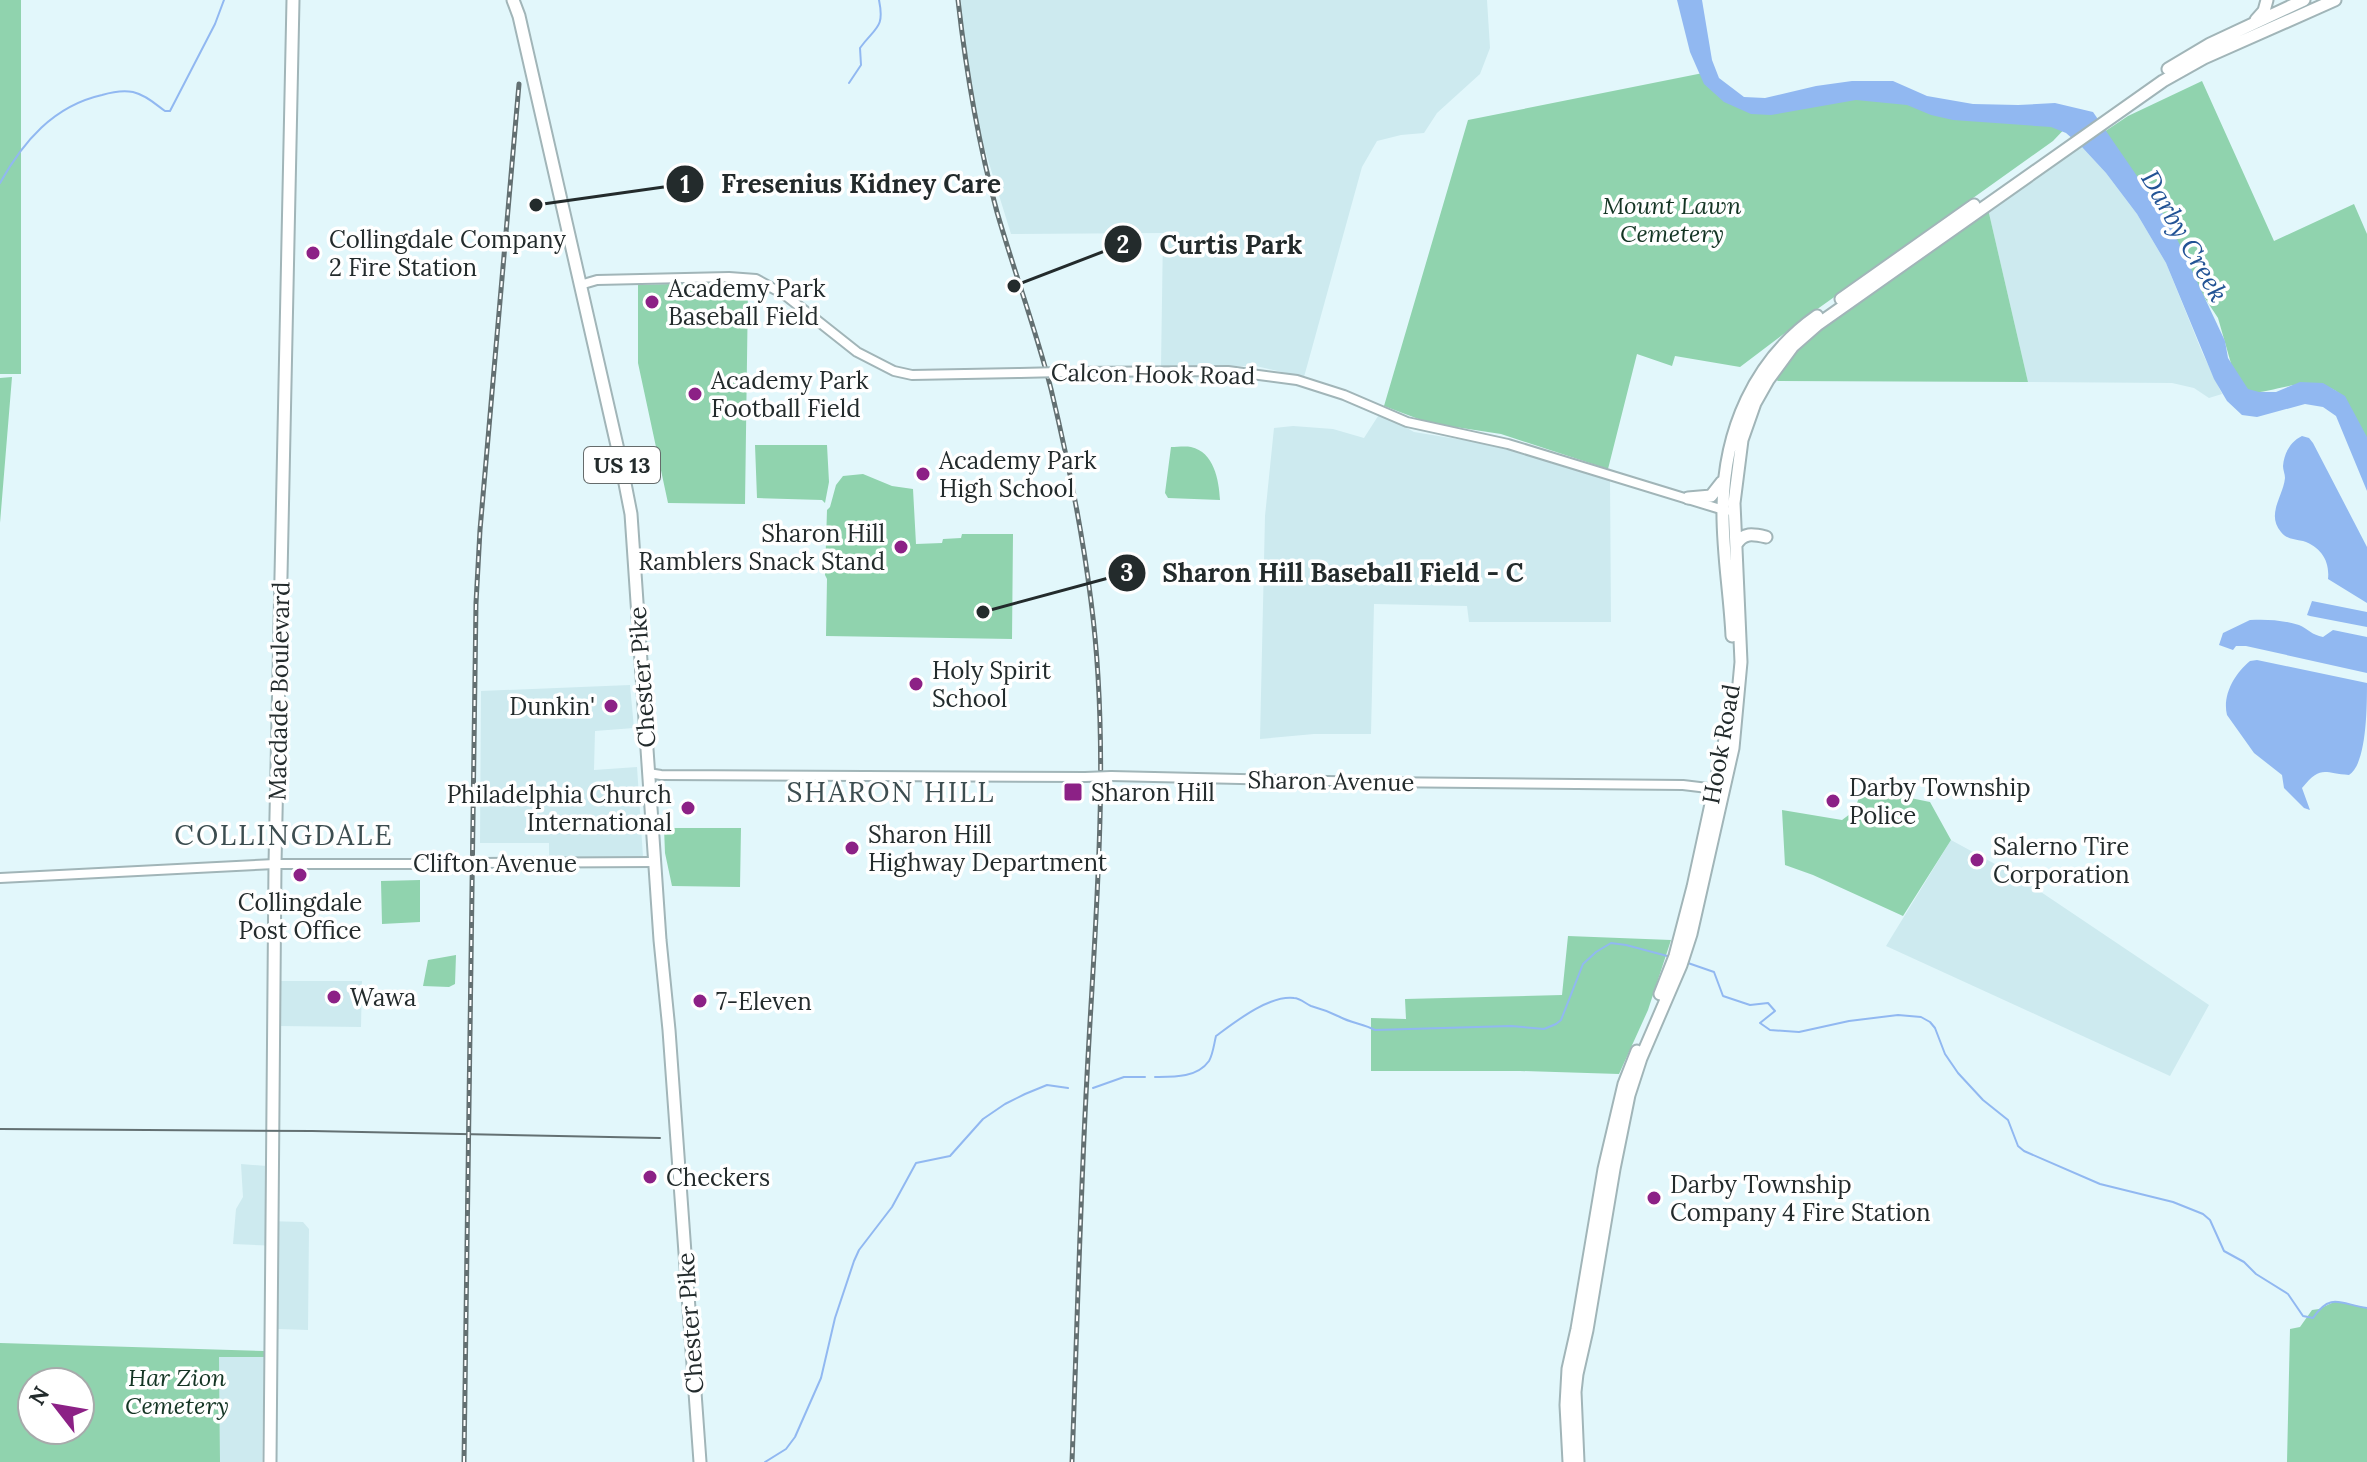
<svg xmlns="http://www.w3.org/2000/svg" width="2367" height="1462" font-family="Lora,serif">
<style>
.built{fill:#cdeaef}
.green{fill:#90d3ae;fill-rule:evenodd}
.water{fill:#91b8f1}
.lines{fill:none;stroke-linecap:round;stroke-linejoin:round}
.stream{stroke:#91b8f1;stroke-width:2}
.tertiary-casing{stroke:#a1b5b8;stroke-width:12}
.primary-casing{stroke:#a1b5b8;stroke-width:15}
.tertiary{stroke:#fff;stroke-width:8}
.primary{stroke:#fff;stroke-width:11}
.tram{stroke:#637072;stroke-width:2}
.rail-casing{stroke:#637072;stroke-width:5}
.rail{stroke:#fff;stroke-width:2;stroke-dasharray:6;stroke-linecap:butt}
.tertiary-bridge-casing{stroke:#a1b5b8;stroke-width:12;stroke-linecap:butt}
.tertiary-bridge{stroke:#fff;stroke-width:8}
.poi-dot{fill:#8c2186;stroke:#fff;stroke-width:3}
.labels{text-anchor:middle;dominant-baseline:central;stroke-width:7;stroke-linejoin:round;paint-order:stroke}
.shield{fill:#fff;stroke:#656b6b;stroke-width:2}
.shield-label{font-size:22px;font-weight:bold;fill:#232b2c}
.park-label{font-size:24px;font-style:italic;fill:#143524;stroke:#fff}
.poi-label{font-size:24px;fill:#232b2c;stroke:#fff;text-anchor:start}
.street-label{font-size:24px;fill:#232b2c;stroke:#fff}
.water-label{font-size:26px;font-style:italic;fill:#225395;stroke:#fff}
.quarter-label{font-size:28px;letter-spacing:2px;fill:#3c4d50;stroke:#fff}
.leader{fill:none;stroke:#232b2c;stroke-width:3}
.callout-dot{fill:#232b2c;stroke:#fff;stroke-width:3}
.mark-label{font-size:24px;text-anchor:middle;font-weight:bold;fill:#fff}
.callout-label{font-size:26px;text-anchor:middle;font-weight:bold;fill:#232b2c;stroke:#fff;stroke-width:7;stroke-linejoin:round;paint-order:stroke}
</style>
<rect width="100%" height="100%" fill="#e2f7fb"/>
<!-- built -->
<path class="built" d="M958 0H1487L1490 48 1480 74 1437 113 1424 133 1401 135 1377 141 1362 167 1304 377 1256 366 1161 367 1163 233 1011 234 975 118Z
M2081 146 2106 173 2137 214 2166 263 2202 352 2222 394 2209 398 2194 388 2172 383 2028 382 1987 205Z
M1380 413 1414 432 1506 447 1610 479 1611 622H1469L1467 606 1374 604 1371 734H1314L1260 739 1265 516 1274 428 1293 426 1333 429 1364 438Z
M630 685 634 728 595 731 594 770 637 767 643 857 604 859 549 858V843H480L481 691Z
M1951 840 2017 876 2209 1005 2170 1076 1886 946Z
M280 981H362L361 1027 279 1026Z
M241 1164 267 1166 266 1221 303 1222 309 1229 308 1330 278 1329 279 1246 233 1244 236 1209 243 1197Z
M219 1356 264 1357 262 1462H220Z"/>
<!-- green -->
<path class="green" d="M0 0H21V374H0Z
M1708 72 1749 105 1828 93 2073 120 2053 141 1809 315 1740 367 1675 356 1672 366 1637 354 1608 469 1501 434 1429 423 1384 406 1468 120Z
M2202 81 2274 241 2354 204 2367 234V444L2343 397C2316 370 2281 392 2249 393L2232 367 2218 318 2193 280 2167 220 2104 132 2128 116Z
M1988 209 2028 382 1778 381 1774 378 1803 342Z
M736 282 744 283 748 288 745 504 668 503 638 363V285Z
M12 377 0 523V378Z
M755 445H827L829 482 825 503 822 500 757 498Z
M1171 447C1177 447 1185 446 1191 447 1214 452 1219 480 1220 500L1168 498 1165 493Z
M863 474 892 486 913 489 916 544 942 543 943 539 961 538 962 534H1013L1012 639 826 636 827 579 825 575 827 510 830 507 836 485 843 476Z
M1866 789 1930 802 1951 840 1903 916 1813 875 1785 865 1782 810 1842 820 1854 811 1861 792Z
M664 828H741L740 887 672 886 665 853Z
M420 880V922L382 924 381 881Z
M1568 936 1671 940 1648 1010 1619 1074 1520 1071H1371V1018L1406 1019 1405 999 1562 995Z
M456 955 455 984 449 987 423 986 428 960Z
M2336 1301 2367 1308V1462H2287L2290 1329 2300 1327 2312 1310 2319 1309Z
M0 1343 264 1351V1357H219L220 1462H0ZM32 1382H80V1430H32Z"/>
<!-- water -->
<path class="water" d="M1677 0H1702L1712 60 1719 78 1744 97 1765 98 1816 86 1852 81H1893L1927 96 1973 104 2018 105 2055 103 2093 112 2170 224 2225 341 2228 358 2248 389 2259 392H2276L2300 382 2323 383 2345 396 2367 437V491L2336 416 2323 407 2305 404 2257 417 2242 415 2227 401 2214 379 2166 263 2137 214 2106 173 2081 146 2066 133 2051 127 1953 120 1931 115 1907 105 1856 100 1771 115 1751 114 1724 102 1704 84 1690 52Z
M2302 436 2309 438 2313 443 2367 547V603L2328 579C2330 561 2321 547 2303 541 2295 539 2286 539 2281 532 2266 514 2283 497 2285 478 2285 474 2283 470 2283 466 2284 453 2291 441 2302 436Z
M2312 601 2367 612V627L2310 616 2307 615Z
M2250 620C2266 619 2283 620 2299 625 2308 629 2312 635 2323 637L2333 630 2367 637V673L2246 646H2236L2233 650 2219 645 2223 633Z
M2257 660 2367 683C2367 706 2367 764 2349 775 2323 773 2321 765 2302 788L2310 810 2304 808 2284 788 2282 775 2254 753 2227 715C2222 695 2235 673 2250 661Z"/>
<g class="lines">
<!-- stream -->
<path class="stream" d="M849 83 861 65 860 48C875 27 885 29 879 0
M0 183C23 142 53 106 102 95 112 92 123 90 133 92 146 95 155 104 165 111H170L215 24 224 0
M1688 963 1714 972 1723 996 1750 1005 1768 1003 1775 1011 1760 1023 1770 1030 1799 1032 1849 1021 1898 1015 1921 1017 1930 1022 1935 1028 1945 1054 1958 1073 1983 1100 2008 1120 2018 1146 2024 1151 2100 1184 2173 1202 2203 1214 2210 1220 2224 1251 2244 1262 2256 1274 2288 1294 2303 1316 2313 1318C2331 1291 2342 1305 2367 1308
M1155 1077C1173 1077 1197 1078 1209 1061 1213 1054 1214 1044 1216 1036 1235 1022 1269 995 1294 998 1300 998 1306 1004 1311 1006 1322 1009 1330 1012 1340 1017 1351 1023 1364 1024 1375 1030L1511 1026 1544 1029 1556 1024 1561 1020 1583 964 1596 952 1611 943 1626 945 1671 957
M1093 1088 1124 1077H1145
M765 1462 786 1449 795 1437 821 1378 835 1318 854 1261 859 1250 892 1207 916 1163 950 1156 983 1119 1005 1104 1025 1094 1047 1085 1068 1088"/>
<!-- tertiary casing -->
<g class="tertiary-casing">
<path id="tertiary" d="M580 285 597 280 729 277 756 279 785 295 857 352 894 371 912 375 1020 373
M1061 372 1228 371 1297 380 1344 395 1407 422 1508 444 1727 511
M648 773 661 775 1085 777
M1111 776 1373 782 1683 785 1716 789
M482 863 654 862
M0 878 275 864H465"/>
</g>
<!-- primary casing -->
<g class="primary-casing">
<path id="primary" d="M513 0 519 16 621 463 631 514 660 940 669 1030 700 1462
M2256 20 2264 11 2267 0
M2168 69 2210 44 2304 0
M1841 299 1974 205
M1688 498 1711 496 1722 482
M1736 545C1743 532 1753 534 1766 537
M1732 636C1730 593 1722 549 1723 507 1724 431 1754 360 1817 316
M1660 994 1675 956 1693 887 1729 721
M270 1462 275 864 293 0
M1569 1462 1566 1405 1568 1369 1577 1329 1604 1169 1624 1084 1637 1051
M1578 1462 1575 1392 1577 1374 1587 1330 1614 1169 1629 1095 1641 1058 1681 965 1691 934 1733 748 1741 662 1734 503 1742 440 1755 403 1768 380 1793 346 1817 325 2163 81 2204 58 2335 0"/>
</g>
<!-- tertiary -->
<use href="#tertiary" class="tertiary"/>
<!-- primary -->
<use href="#primary" class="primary"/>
<!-- tram -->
<path class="tram" d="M0 1129 312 1131 660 1138"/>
<!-- rail casing -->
<g class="rail-casing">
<path id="rail" d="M958 0C966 71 978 142 997 212 1014 271 1036 330 1051 389 1068 460 1082 529 1091 601 1111 755 1095 921 1087 1076 1080 1204 1077 1333 1072 1462
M464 1462 476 603 480 530 519 84"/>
</g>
<!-- rail -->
<use href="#rail" class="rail"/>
<!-- tertiary-bridge casing -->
<g class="tertiary-bridge-casing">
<path id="tertiary-bridge" d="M1020 373 1061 372
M1085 777 1111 776
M465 864 482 863"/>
</g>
<!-- tertiary-bridge -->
<use href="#tertiary-bridge" class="tertiary-bridge"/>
</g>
<!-- markers -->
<g class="poi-dot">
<circle cx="313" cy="253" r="8"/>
<circle cx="652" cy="302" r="8"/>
<circle cx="695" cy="394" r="8"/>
<circle cx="923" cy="474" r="8"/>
<circle cx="901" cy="547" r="8"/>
<circle cx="916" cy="684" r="8"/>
<circle cx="611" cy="706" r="8"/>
<rect x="1063" y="782" width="20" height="20" rx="4"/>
<circle cx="1833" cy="801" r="8"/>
<circle cx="688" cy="808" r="8"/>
<circle cx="852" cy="848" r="8"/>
<circle cx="1977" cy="860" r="8"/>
<circle cx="300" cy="875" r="8"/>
<circle cx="334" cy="997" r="8"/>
<circle cx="700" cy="1001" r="8"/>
<circle cx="650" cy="1177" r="8"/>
<circle cx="1654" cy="1198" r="8"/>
</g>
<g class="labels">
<!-- shield labels -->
<rect class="shield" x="584" y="447" width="76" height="36" rx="6"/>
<g class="shield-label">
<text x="622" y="465">US 13</text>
</g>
<!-- park labels -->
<g class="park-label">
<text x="1672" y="205">Mount Lawn<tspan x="1672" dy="28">Cemetery</tspan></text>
<text x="177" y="1377">Har Zion<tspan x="177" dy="28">Cemetery</tspan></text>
</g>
<!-- poi labels -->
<g class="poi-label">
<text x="329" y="239">Collingdale Company<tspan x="329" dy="28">2 Fire Station</tspan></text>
<text x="668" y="288">Academy Park<tspan x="668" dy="28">Baseball Field</tspan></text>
<text x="711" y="380">Academy Park<tspan x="711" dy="28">Football Field</tspan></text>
<text x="939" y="460">Academy Park<tspan x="939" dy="28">High School</tspan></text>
<text x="885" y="533" text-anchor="end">Sharon Hill<tspan x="885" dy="28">Ramblers Snack Stand</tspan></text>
<text x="932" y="670">Holy Spirit<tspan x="932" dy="28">School</tspan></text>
<text x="595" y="706" text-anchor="end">Dunkin'</text>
<text x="1849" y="787">Darby Township<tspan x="1849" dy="28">Police</tspan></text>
<text x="1091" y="792">Sharon Hill</text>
<text x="672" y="794" text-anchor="end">Philadelphia Church<tspan x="672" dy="28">International</tspan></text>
<text x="868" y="834">Sharon Hill<tspan x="868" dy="28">Highway Department</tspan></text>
<text x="1993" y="846">Salerno Tire<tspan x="1993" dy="28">Corporation</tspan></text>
<text x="300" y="902" text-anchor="middle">Collingdale<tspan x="300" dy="28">Post Office</tspan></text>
<text x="350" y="997">Wawa</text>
<text x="716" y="1001">7-Eleven</text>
<text x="666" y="1177">Checkers</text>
<text x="1670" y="1184">Darby Township<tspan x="1670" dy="28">Company 4 Fire Station</tspan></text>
</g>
<!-- street labels -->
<g class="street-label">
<text transform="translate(1153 374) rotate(1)">Calcon Hook Road</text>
<text transform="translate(642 677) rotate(-94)">Chester Pike</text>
<text transform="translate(279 691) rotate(-89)">Macdade Boulevard</text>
<text transform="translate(1721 744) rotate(-80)">Hook Road</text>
<text transform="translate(1331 781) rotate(1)">Sharon Avenue</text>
<text x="495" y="863">Clifton Avenue</text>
<text transform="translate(690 1323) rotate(-94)">Chester Pike</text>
</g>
<!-- water labels -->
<g class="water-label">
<text transform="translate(2185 236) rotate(60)">Darby Creek</text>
</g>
<!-- quarter labels -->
<g class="quarter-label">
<text x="891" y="792">SHARON HILL</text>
<text x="284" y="835">COLLINGDALE</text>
</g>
</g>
<!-- callouts -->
<path class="leader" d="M536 205L685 184M1014 286L1123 244M983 612L1127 573"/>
<g class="callout-dot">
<circle cx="536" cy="205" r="8"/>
<circle cx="1014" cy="286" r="8"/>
<circle cx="983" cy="612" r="8"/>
<circle cx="685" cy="184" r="20"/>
<circle cx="1123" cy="244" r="20"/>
<circle cx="1127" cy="573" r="20"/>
</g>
<g class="mark-label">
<text x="685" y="193">1</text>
<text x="1123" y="253">2</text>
<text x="1127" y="581">3</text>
</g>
<g class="callout-label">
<text x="861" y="193">Fresenius Kidney Care</text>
<text x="1231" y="254">Curtis Park</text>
<text x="1343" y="582">Sharon Hill Baseball Field - C</text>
</g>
<!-- north arrow -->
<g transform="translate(56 1406) rotate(301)"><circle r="38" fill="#ffffff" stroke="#a7aaab" stroke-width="2"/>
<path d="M0-6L14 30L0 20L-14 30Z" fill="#8c2186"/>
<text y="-12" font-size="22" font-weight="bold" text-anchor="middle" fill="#232b2c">N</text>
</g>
</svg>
